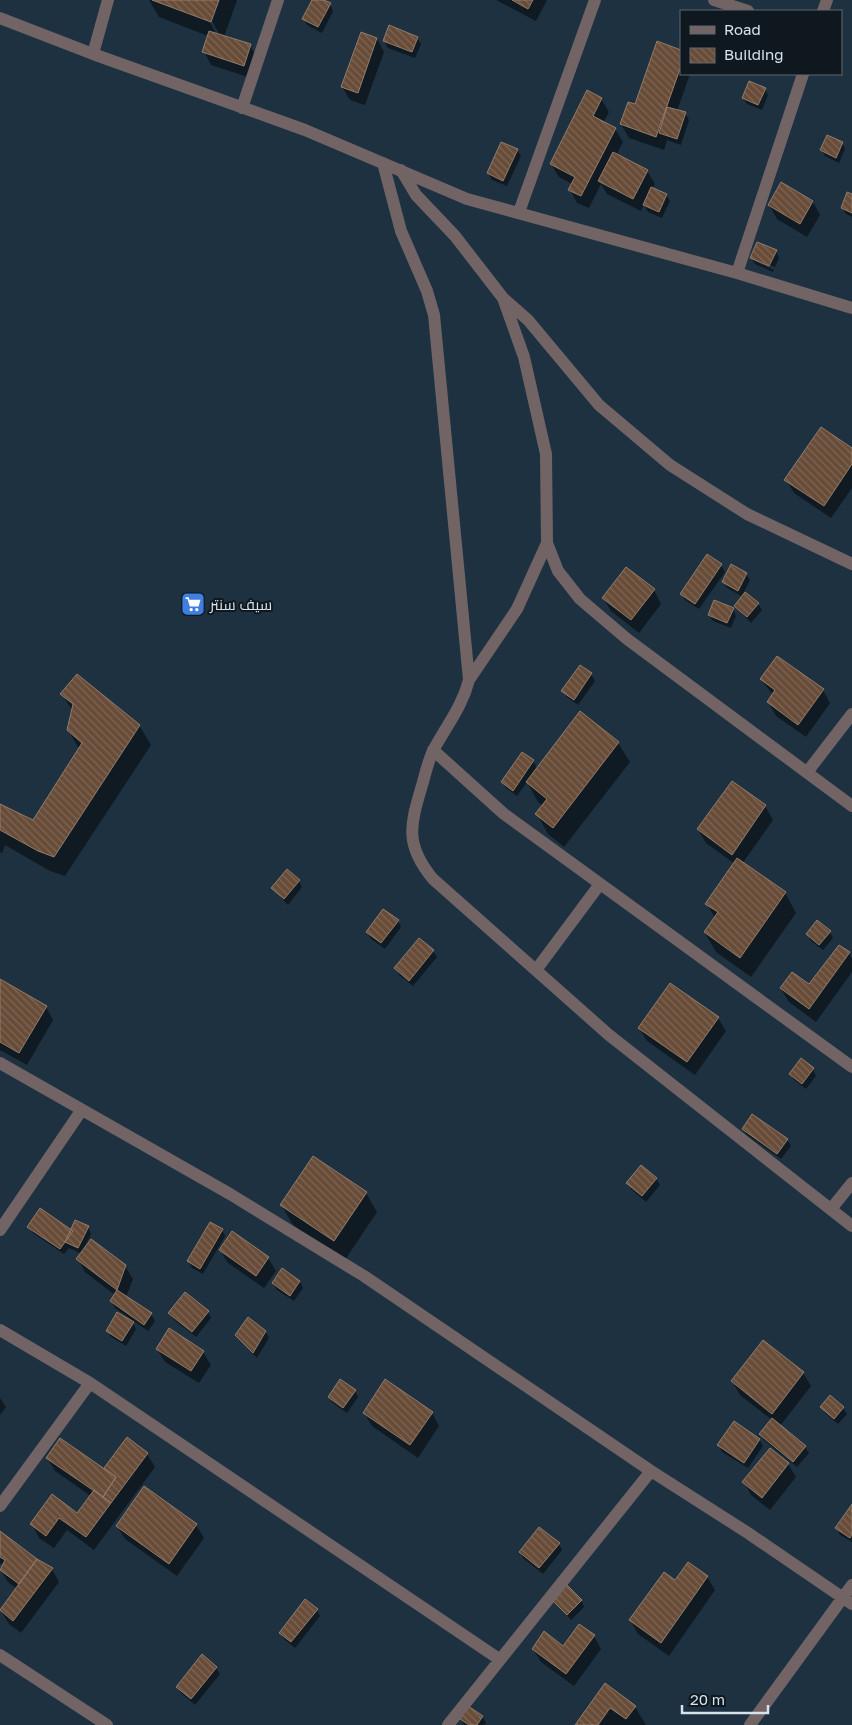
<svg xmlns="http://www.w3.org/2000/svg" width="852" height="1725" font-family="'Golos Text',Cairo,sans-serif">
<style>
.shadow{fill:#0007;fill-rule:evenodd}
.building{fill:url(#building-back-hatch);stroke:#937c6a}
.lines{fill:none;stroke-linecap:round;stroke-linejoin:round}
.street{stroke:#726465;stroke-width:12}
.labels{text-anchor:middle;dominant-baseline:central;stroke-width:4;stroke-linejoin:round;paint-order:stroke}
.poi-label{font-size:15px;fill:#d6e3ed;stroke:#0f181f;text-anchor:start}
</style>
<defs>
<pattern id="building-back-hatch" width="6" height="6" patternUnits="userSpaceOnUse" patternTransform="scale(1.25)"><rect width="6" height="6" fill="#684c38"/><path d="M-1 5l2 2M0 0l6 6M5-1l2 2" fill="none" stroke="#7d6655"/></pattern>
</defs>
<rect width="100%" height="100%" fill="#1d3141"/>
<!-- shadow -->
<path class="shadow" d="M149 0H237L224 37 250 45 257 59 251 78 211 65 204 51 208 36 159 17ZM209 16 220 35H217L207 17Z
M314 0H322L330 4 333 11 322 33 307 25 304 19Z
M496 0H547L536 21Z
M417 38 421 44 415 58 388 48 384 41Z
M377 39 384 52 365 105 350 100 342 87Z
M681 51V74H690L677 111 685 113 689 120 681 145 667 140 664 150 629 138 621 124Z
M765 89 768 95 762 110 747 104 743 98Z
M601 99 609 112 603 123 615 129 623 142 616 155 647 171 655 184 652 189 666 195 670 201 662 218 648 212 644 205 641 211 607 194 601 184 589 208 577 203 570 189 572 184 559 177 551 164Z
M842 143 845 149 839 163 825 156 822 150Z
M517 150 521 156 507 186 492 180 488 173Z
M852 195V217L846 214 842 208Z
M813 202 820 215 807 237 777 219 769 205Z
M776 251 779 258 775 267 755 259V261L774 270 773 272 755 264 751 258Z
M852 450V488L831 518 794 493 786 480Z
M707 556 721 565 725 572 699 609 685 600 682 594Z
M746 574 750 580 744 592 758 604 762 610 751 623 735 606 743 597 727 588 723 582Z
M654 590 661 604 639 633 611 611 603 598Z
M733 609 736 616 731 628 713 621 709 615Z
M591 674 595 681 578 705 567 697 563 691Z
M761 680 823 690 830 703 806 737 776 716 768 702 773 695Z
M62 694 139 725 151 745 65 876 50 871 5 845 2 853 0 852V806L34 822 80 750 68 730 73 712Z
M618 743 630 762 564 847 548 834 537 814 543 806 538 802 527 782 517 796 506 788 502 782 522 754 533 761 538 769Z
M732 783 765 806 773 820 742 864 785 893 796 913 751 977 716 952 705 933 715 918 707 904 735 864 706 843 698 830Z
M299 881 302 887 288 905 272 888Z
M398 921 401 927 385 949 371 939 367 932Z
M830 932 833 938 823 950 811 941 807 934Z
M419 940 433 951 437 957 413 986 399 975 396 968Z
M849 953 852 959V972L816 1022 789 1002 781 989 810 986Z
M0 981 46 1007 53 1020 27 1065 0 1050Z
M718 1018 726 1031 695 1075 647 1041 639 1028Z
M813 1069 816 1076 806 1089 794 1080 790 1074Z
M743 1129 787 1139 791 1146 781 1159 747 1135Z
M656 1179 660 1185 646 1202 631 1189 627 1183Z
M366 1193 377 1212 345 1260 293 1225 282 1206Z
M29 1227 71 1232 88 1227 91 1234 84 1248 125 1266 133 1279 126 1297 151 1314 155 1321 148 1331 115 1308 111 1301 115 1295 85 1272 78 1259 82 1254 69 1248 64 1254 33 1233Z
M222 1230 225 1236 203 1274 192 1268 188 1261Z
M220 1250 268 1258 276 1271 264 1288 228 1263Z
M282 1270 300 1282 303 1288 294 1301 277 1290 273 1283Z
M208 1312 211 1318 196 1337 174 1320 170 1313Z
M133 1323 136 1329 126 1346 111 1337 107 1331Z
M265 1331 269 1338 257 1358 236 1335Z
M157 1349 203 1352 211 1365 199 1383 165 1362Z
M803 1373 811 1386 780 1426 805 1447 809 1453 797 1467 764 1440 761 1434 772 1420 740 1395 732 1381Z
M355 1391 358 1397 347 1413 333 1403 329 1397Z
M830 1397 843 1408 847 1414 838 1424 825 1413 822 1407Z
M0 1398 6 1407 0 1415Z
M364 1413H432L439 1426 418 1458 372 1426Z
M127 1439 147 1454 155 1467 94 1550 67 1530 54 1548 39 1538 32 1524 52 1496 78 1515 91 1496 55 1471 47 1458 104 1470Z
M759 1439 763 1446 748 1468 722 1452 719 1445Z
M771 1449 788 1464 796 1477 770 1510 751 1495 744 1482Z
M852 1506V1542L840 1535 837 1528Z
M196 1525 204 1538 177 1576 125 1539 117 1526Z
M0 1533 52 1569 59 1582 21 1633 9 1624 1 1611 17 1589 8 1582 0 1569 3 1565 0 1563Z
M559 1544 562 1550 543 1574 524 1559 520 1553Z
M688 1564 707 1577 715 1590 669 1656 638 1634 630 1620 676 1582Z
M554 1600H581L584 1607 571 1620Z
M317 1610 320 1616 295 1648 284 1639 280 1633Z
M594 1636 601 1649 574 1686 541 1662 533 1649 563 1647Z
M216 1668 220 1674 195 1705 181 1693 177 1687Z
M605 1685 635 1707 646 1725H576Z
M482 1716 486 1723 484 1725H464L461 1719Z"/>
<!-- building -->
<path class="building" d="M152 0H219L211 22Z
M312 0H324L331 3 318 27 302 19Z
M512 0H533L528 9Z
M389 25 418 37 412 52 383 41Z
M209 31 251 44 244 66 202 52Z
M361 32 377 38 358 93 341 87Z
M657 41 681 50V66L656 137 620 124 628 102 635 104Z
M749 81 766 88 758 105 742 98Z
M587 90 602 98 593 116 616 128 581 196 568 190 575 177 550 164Z
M667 107 686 112 677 139 659 133Z
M827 135 843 142 836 158 820 150Z
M501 142 518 149 503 181 487 173Z
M613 152 648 170 633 199 598 181Z
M781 182 813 201 800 224 768 205Z
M651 187 667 194 659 212 643 205Z
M847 192 852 194V213L841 208Z
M757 242 777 250 769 266 750 258Z
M821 427 852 448V464L824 506 784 480Z
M707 554 722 564 695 604 680 594Z
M731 564 747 573 738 591 722 582Z
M626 567 655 589 631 620 602 598Z
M745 592 759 603 747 617 734 606Z
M714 600 734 608 727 623 708 615Z
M777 656 824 689 798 725 767 702 775 690 760 679Z
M580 665 592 673 574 700 561 691Z
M77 674 140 725 54 857 38 851 0 830V804L33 820 82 743 67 730 73 704 60 694Z
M580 711 619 742 553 828 535 814 547 799 526 782Z
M522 752 534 760 513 791 501 782Z
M732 781 766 805 732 855 697 829Z
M737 858 786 892 740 958 704 932 718 912 705 904Z
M287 869 300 880 284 899 271 888Z
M383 909 399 920 381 943 366 932Z
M817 920 831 931 819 945 806 934Z
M419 938 434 950 409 981 394 968Z
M839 945 850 952 809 1009 780 988 792 972 809 984Z
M0 979 47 1006 19 1053 0 1042Z
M670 983 719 1017 687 1062 638 1028Z
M801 1058 814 1068 802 1084 789 1074Z
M752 1114 788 1139 777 1154 742 1129Z
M313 1156 367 1192 334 1241 280 1205Z
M641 1165 657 1178 642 1196 626 1183Z
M40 1208 73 1231 60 1249 27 1227Z
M75 1220 89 1226 78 1248 65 1242Z
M210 1222 223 1229 200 1269 187 1261Z
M232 1231 269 1257 256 1276 219 1250Z
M91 1239 126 1265 117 1290 76 1259Z
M282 1268 300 1281 290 1296 272 1283Z
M117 1290 152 1313 144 1325 110 1301Z
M185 1292 209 1311 192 1332 168 1313Z
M117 1312 134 1322 122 1341 106 1331Z
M248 1317 266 1331 253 1353 235 1335Z
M169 1328 204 1351 191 1371 156 1349Z
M763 1340 804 1372 772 1414 731 1381Z
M340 1379 356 1390 343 1408 328 1397Z
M385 1379 433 1412 410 1445 363 1413Z
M830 1395 844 1407 834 1419 820 1407Z
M772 1418 806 1446 793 1462 759 1434Z
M734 1421 760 1439 744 1463 717 1445Z
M127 1437 148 1453 111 1503 103 1497 116 1477 104 1468Z
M60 1438 116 1477 103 1497 46 1458Z
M770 1448 789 1463 762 1498 742 1482Z
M144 1486 197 1524 169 1564 116 1526Z
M94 1490 111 1503 86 1537 59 1518 46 1536 30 1524 52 1494 77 1513Z
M852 1504V1534L850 1538 835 1528Z
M539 1527 560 1543 539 1568 519 1552Z
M0 1531 37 1559 19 1584 0 1570 5 1560 0 1557Z
M37 1559 53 1568 13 1621 0 1610Z
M688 1562 708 1576 661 1643 629 1620 664 1572 675 1580Z
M567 1585 582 1600 567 1615 552 1600Z
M305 1599 318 1609 291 1642 279 1633Z
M579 1624 595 1635 566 1674 532 1649 544 1631 563 1646Z
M202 1654 217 1667 191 1699 176 1687Z
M605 1683 636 1706 626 1719 610 1708 598 1725H575Z
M468 1706 483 1716 477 1725H469L460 1719Z"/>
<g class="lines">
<!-- street -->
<path class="street" d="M714 0 748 11
M823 11 827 0
M0 18 93 54 305 130 467 199 737 273 852 308
M93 54 108 0
M242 108 278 0
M383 163 401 231 427 291 434 315 469 680C462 707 447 725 434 749 429 758 426 771 423 782 411 823 403 843 433 879L609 1035 852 1226
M401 170 416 195 455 236 503 298 528 320 599 405 670 465 747 514 852 564
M519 212 595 0
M737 273 803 74
M503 298 524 357 546 454 547 543 558 571 580 599 627 639 852 806
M469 680 517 609 547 543
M433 750 504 814 852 1067
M808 771 852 714
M536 970 600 884
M0 1063 230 1194 364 1276 651 1471 748 1533 852 1604
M831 1209 852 1183
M0 1230 81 1111
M0 1330 90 1383 499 1659
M0 1506 90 1383
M0 1655 107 1725
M448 1725 651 1471
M750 1725 852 1585"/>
</g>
<!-- icons -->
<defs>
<g id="supermarket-square" transform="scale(1.25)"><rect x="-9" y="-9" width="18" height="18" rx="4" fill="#3f7fe0" stroke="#0f181f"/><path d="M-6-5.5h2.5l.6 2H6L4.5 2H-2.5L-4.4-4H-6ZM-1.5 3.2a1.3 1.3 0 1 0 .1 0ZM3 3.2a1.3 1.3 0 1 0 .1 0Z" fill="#fff"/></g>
</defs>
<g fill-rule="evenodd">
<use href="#supermarket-square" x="193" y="604"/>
</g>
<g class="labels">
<!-- poi labels -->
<g class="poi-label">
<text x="210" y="604">سيف سنتر</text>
</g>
</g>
<!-- legend -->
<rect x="680" y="10" width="162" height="65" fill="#0f181f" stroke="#5f6971"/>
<rect x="690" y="26" width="25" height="8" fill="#726465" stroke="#5f6971"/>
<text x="724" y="35" font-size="15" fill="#d6e3ed">Road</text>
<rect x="690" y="48" width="25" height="15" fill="url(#building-back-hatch)" stroke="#5f6971"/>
<text x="724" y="60" font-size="15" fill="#d6e3ed">Building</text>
<!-- scale -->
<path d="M682 1705v8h86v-8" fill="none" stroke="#d6e3ed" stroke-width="2.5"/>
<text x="690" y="1705" font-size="15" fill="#d6e3ed" stroke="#0f181f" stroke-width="4" paint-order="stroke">20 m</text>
</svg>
